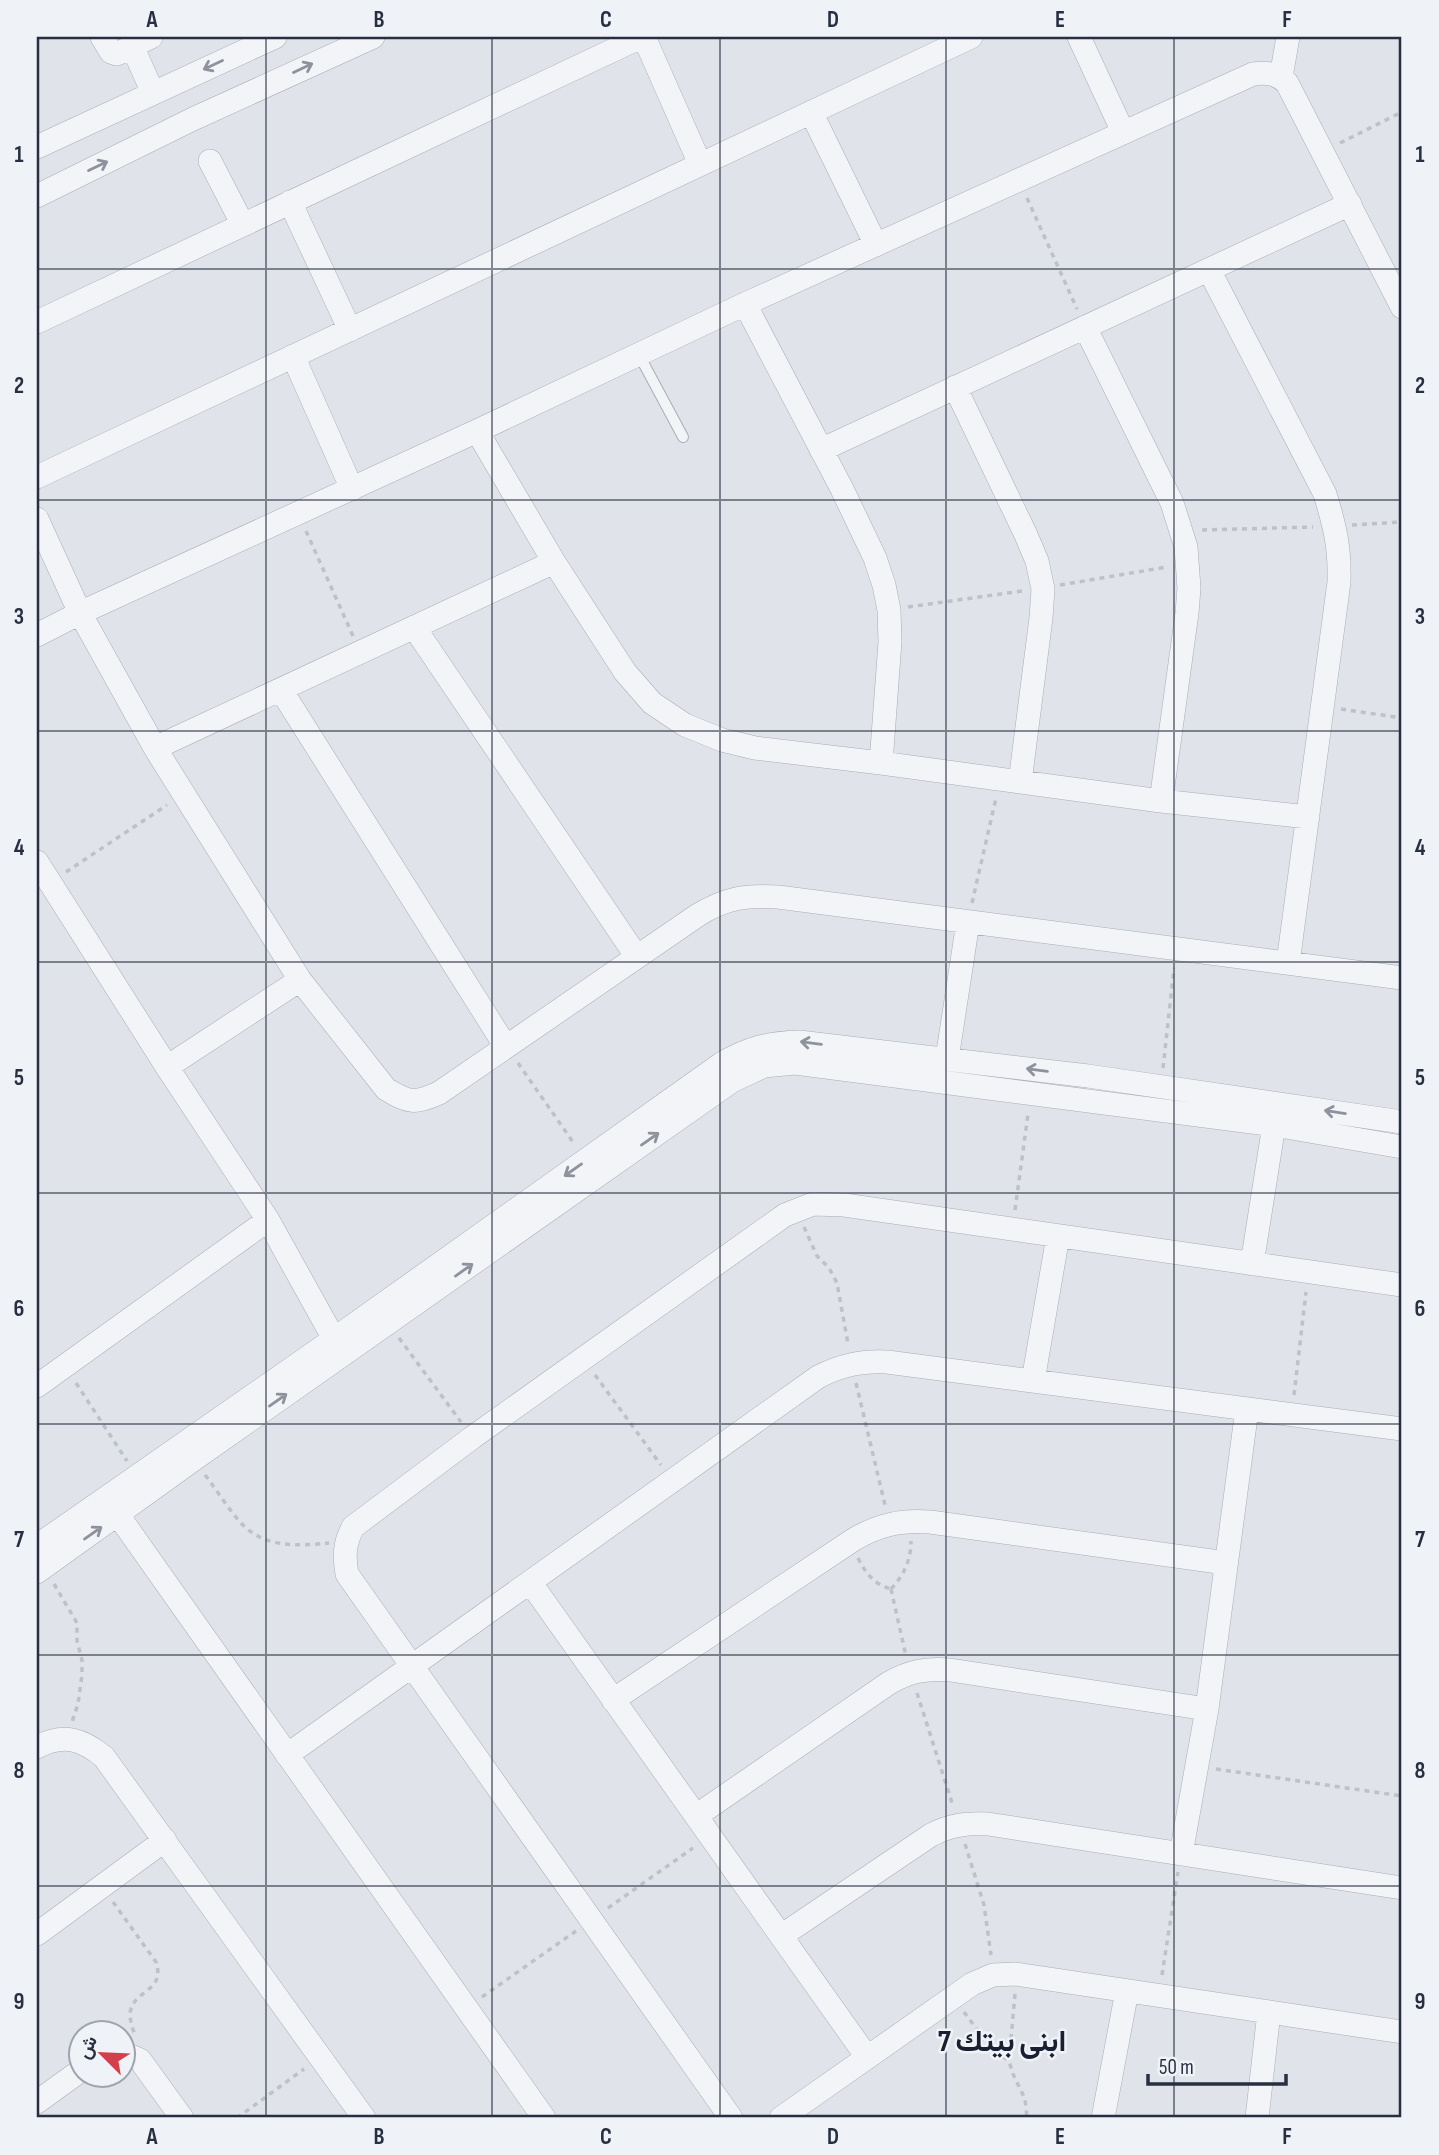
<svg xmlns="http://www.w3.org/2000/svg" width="1439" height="2155" font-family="'Sofia Sans Condensed',Vazirmatn,sans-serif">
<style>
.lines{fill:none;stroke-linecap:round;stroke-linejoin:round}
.lane-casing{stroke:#a9adb7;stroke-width:12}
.street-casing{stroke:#a9adb7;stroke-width:24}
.path{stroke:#bdc1c8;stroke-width:3.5;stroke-dasharray:5 5;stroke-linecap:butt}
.lane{stroke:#f2f4f7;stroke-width:10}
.street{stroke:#f2f4f7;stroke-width:23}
.oneway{stroke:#8d929c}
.grid{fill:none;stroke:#282f41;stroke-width:2;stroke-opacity:0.55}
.labels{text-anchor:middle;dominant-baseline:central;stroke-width:5;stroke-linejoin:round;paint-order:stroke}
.district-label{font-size:30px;font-weight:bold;fill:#1a2032;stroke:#eff2f7}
.neatline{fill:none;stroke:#282f41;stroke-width:2.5}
.grid-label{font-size:23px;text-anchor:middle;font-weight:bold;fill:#282f41}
</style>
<rect width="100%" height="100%" fill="#e0e3e9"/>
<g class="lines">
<!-- lane casing -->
<g class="lane-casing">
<path id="lane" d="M638 353 683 437"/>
</g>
<!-- street casing -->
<g class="street-casing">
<path id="street" d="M102 37 111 52 117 54 151 37
M644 37 700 164
M1079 37 1123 132
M133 48 153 93
M1281 77 1288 37
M811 112 876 245
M37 147 275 37
M210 161 243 225
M37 196 193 119 373 37
M290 202 350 330
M1209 270 1325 494C1335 527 1340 547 1339 582L1288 963
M745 304 842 489 875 558 884 585 889 610 890 642 881 763
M37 322 641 37
M1085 327 1172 503 1186 547 1189 588 1187 613 1161 801
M293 356 352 489
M955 387 1026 535 1037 561 1043 589 1041 618 1020 782
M477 431 554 562 625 672 652 703 685 725 722 740 755 748 881 763 1161 801 1308 817
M821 450 1350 204
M37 477 971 37
M37 519 80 613 155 748 300 980 386 1089C409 1103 415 1104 439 1093L698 915C726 898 745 895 778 897L1402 978
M414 627 637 957
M37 635 80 613 477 431 745 304 1253 74C1267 72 1276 73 1287 83L1402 307
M281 690 506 1047
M155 748 554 562
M37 862 167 1067 268 1220 334 1339
M947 1059 968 922
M167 1067 300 980
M1252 1264 1274 1125
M1033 1381 1058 1236
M37 1386 268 1220
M118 1515 544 2118
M37 1546 334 1339 721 1064C748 1048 768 1043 799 1042L1088 1076 1402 1122
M37 1572 193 1460 732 1081 764 1066 795 1063 1274 1125 1402 1147
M530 1582 867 2057
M613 1700 853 1540C878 1525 900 1520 930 1522L1226 1563
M37 1747C64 1733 82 1739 104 1757L364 2118
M287 1755 818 1377C841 1365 861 1361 887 1362L1402 1429
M696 1816 889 1683C910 1671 927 1668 950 1670L1207 1709
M1181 1854 1207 1709 1247 1409
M37 1934 165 1840
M781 1936 931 1835C950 1825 966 1823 988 1824L1402 1888
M122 2052 140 2060 182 2118
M37 2102 80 2071
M731 2118 347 1574C344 1556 344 1544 353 1527L473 1437 785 1215 813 1204 844 1205 1402 1285
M781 2118 972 1984 993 1975 1016 1974 1402 2032
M1103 2118 1127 1991
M1257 2118 1269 2012"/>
</g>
<!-- path -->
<path class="path" d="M1340 143 1402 112
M1027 198 1077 309
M1352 525 1402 522
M1202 530 1313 527
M306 531 353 636
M1060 585 1167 567
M908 607 1022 591
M1341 709 1402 718
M66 872 167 805
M972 903 996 798
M518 1063 575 1145
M1163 1068 1174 968
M1015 1210 1028 1114
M804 1227 817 1256 829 1268 837 1283 848 1344
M399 1338 461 1422
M595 1375 661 1465
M76 1383 127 1461
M856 1383 885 1505
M1294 1395 1306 1292
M205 1475C217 1490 232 1515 245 1527 268 1548 300 1546 329 1543
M858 1558C866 1574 874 1584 891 1589
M54 1584 77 1623V1641L82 1660V1675L78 1704 72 1722
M891 1589 906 1656
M891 1589C904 1575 911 1560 911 1541
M917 1693 953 1806
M1216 1769 1402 1796
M965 1844 984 1905 991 1955
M113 1902 156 1962C166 1993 132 1989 130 2014 130 2021 133 2029 135 2036
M608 1908 693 1848
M1162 1975 1178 1872
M1015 1994 1009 2061 1013 2074 1025 2099 1027 2118
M482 1997 576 1931
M964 2012 990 2047 1009 2061
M237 2118 304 2069"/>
<!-- lane -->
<use href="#lane" class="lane"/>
<!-- street -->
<use href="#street" class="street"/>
</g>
<!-- one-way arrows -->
<defs><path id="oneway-shaft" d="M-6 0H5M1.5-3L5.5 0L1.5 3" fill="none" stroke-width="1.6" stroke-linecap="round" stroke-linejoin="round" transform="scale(1.75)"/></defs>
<g class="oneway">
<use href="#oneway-shaft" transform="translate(213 65) rotate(155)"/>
<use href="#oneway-shaft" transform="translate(303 68) rotate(-25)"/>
<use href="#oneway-shaft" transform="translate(98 166) rotate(-26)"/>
<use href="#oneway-shaft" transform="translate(811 1043) rotate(-173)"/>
<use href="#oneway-shaft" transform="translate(1037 1070) rotate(-173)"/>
<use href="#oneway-shaft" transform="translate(1335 1112) rotate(-171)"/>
<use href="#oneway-shaft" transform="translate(650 1139) rotate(-35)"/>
<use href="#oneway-shaft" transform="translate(573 1170) rotate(145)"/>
<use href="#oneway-shaft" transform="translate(464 1270) rotate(-35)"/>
<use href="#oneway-shaft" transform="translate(278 1400) rotate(-35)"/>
<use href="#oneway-shaft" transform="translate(93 1533) rotate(-35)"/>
</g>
<!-- grid -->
<path class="grid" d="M266 37V2118M492 37V2118M720 37V2118M946 37V2118M1174 37V2118M37 269H1402M37 500H1402M37 731H1402M37 962H1402M37 1193H1402M37 1424H1402M37 1655H1402M37 1886H1402"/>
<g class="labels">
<!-- district labels -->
<g class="district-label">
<text x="1002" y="2042">ابنى بيتك 7</text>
</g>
</g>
<!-- border -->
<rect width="1439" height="2155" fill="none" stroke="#eff2f7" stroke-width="77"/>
<!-- north arrow -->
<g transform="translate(102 2054) rotate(294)"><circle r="33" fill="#eff2f7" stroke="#9fa4ae" stroke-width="2"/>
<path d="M0-5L12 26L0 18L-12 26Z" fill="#d2404b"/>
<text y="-10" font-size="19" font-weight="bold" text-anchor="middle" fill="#282f41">ش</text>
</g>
<!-- scale -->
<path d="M1148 2074v10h138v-10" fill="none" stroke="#282f41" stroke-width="3.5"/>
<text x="1159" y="2074" font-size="21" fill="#282f41" stroke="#eff2f7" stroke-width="5" paint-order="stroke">50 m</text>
<rect x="38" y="38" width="1362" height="2078" class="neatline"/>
<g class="grid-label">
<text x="152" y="27">A</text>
<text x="379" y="27">B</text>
<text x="606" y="27">C</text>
<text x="833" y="27">D</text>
<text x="1060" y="27">E</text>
<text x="1287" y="27">F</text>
<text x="19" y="162">1</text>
<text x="1420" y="162">1</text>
<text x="19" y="393">2</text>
<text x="1420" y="393">2</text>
<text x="19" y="624">3</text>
<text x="1420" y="624">3</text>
<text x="19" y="855">4</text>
<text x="1420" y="855">4</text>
<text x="19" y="1085">5</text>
<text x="1420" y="1085">5</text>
<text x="19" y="1316">6</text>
<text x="1420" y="1316">6</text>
<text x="19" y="1547">7</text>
<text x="1420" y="1547">7</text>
<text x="19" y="1778">8</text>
<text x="1420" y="1778">8</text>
<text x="19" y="2009">9</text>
<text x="1420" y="2009">9</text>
<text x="152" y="2144">A</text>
<text x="379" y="2144">B</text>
<text x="606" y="2144">C</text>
<text x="833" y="2144">D</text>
<text x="1060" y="2144">E</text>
<text x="1287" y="2144">F</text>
</g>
</svg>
